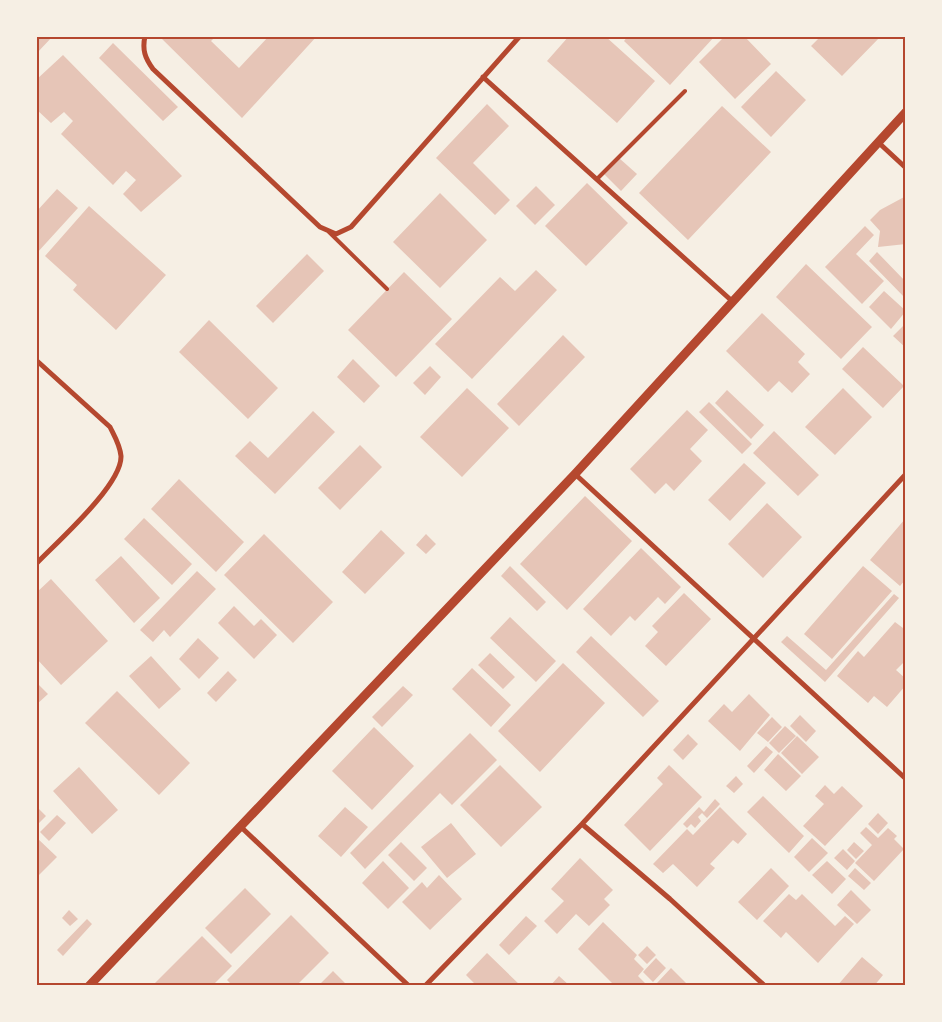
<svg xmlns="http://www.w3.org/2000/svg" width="942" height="1022" font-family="'Playfair Display',serif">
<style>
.building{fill:#e6c5b7}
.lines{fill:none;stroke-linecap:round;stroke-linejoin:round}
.service{stroke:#b5482f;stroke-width:4}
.minor{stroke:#b5482f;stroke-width:5}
.tertiary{stroke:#b5482f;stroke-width:9}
.neatline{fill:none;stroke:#b5482f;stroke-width:2}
</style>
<rect width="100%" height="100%" fill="#f6efe4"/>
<!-- building -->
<path class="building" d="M36 36H53L36 54Z
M159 36H216L211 41 239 68 269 36H317L242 118Z
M569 36H605L655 81 617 123 547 61Z
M628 36H715L670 85 624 41Z
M725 36H744L771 64 735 99 699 62Z
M821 36H881L842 76 811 46Z
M113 43 178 107 163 121 99 58Z
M63 55 182 176 141 212 123 194 136 180 126 171 113 185 61 134 73 121 64 112 51 123 36 109V80Z
M776 71 806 100 771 137 741 107Z
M487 104 509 126 473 163 510 200 495 215 436 158Z
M722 106 771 152 688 240 639 193Z
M619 158 637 174 621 191 604 174Z
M587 183 628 223 586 266 545 226Z
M536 186 555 205 535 225 516 206Z
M57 189 78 208 36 254V212Z
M440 193 487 240 440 288 393 242Z
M906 196V244L878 247 880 231 870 220 880 210Z
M89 206 166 275 116 330 73 290 77 285 45 256Z
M865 226 874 235 856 254 884 281 862 304 825 267Z
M877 252 906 282V299L869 261Z
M307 254 324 271 273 323 256 306Z
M806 264 872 327 841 359 776 297Z
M536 270 557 290 472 379 435 344 500 277 515 291Z
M404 272 452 319 396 377 348 330Z
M884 291 906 311 891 329 869 307Z
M762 313 805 354 798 362 810 374 792 393 779 381 768 392 726 351Z
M209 320 278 388 248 419 179 352Z
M906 323V348L893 336Z
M563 335 585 357 519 426 497 404Z
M863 347 904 386 883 408 842 369Z
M353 359 380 386 364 403 337 377Z
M430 366 441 377 425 395 413 383Z
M467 388 509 428 462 477 420 437Z
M843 388 872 417 835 455 805 427Z
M727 390 764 425 751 439 715 403Z
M709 402 752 444 742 454 699 412Z
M687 410 708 430 690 449 702 461 674 491 666 483 655 494 630 469Z
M313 411 335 432 275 494 235 456 250 441 268 458Z
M774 431 819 475 798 496 753 453Z
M360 445 382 467 340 510 318 488Z
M744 463 766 483 730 521 708 500Z
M179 479 244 542 216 572 151 509Z
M585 496 632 541 567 610 520 564Z
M767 503 802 537 763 578 728 544Z
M144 518 192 564 172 585 124 539Z
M905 519 906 579 900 586 870 560Z
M381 530 405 553 365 594 342 572Z
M264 534 333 602 293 643 224 575Z
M426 534 436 544 426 554 416 545Z
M641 548 681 587 665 604 658 597 635 621 630 616 611 636 583 609Z
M121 556 160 598 134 623 95 580Z
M510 566 546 602 537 611 501 576Z
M863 566 892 591 832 659 804 634Z
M197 571 216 589 170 637 164 630 153 642 140 630Z
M51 579 108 641 61 685 36 658V593Z
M684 593 711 619 666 666 645 646 658 632 652 626Z
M894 594 899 598 825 682 781 642 787 636 826 670Z
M234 606 254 626 261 619 277 635 254 659 218 623Z
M510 617 556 661 536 682 490 638Z
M895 622 903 628 906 625V660L896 670 906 679V685L887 707 874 696 868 703 837 676 858 651 864 657Z
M591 636 659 701 643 717 576 652Z
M198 638 219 658 199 679 179 659Z
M490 653 515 677 503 689 478 665Z
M151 656 181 689 159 709 129 676Z
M563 663 605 703 540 772 498 731Z
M472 668 511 705 491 727 452 689Z
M228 671 237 680 216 702 207 693Z
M36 682 48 694 36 705Z
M403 686 413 695 382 727 372 717Z
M117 691 190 763 159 795 85 723Z
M749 694 770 715 740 751 708 721 724 704 732 712Z
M800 715 816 731 806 742 790 726Z
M772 717 782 727 768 742 757 733Z
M785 726 796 736 779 753 769 743Z
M374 727 414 766 372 810 332 771Z
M470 733 497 760 452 805 440 793 365 869 350 853Z
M688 734 698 744 683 760 673 750Z
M797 736 819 757 802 774 781 753Z
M766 746 773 752 754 773 747 766Z
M778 754 801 776 786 791 764 770Z
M500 765 542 807 501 847 460 805Z
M669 765 702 797 650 851 624 825 663 784 657 778Z
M79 767 118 810 92 834 53 791Z
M736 776 743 784 734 793 726 786Z
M825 785 834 794 842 786 863 806 825 846 803 826 824 804 815 796Z
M763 796 804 836 789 853 747 812Z
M715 799 720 804 707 818 702 813 698 817 701 821 695 828 691 824 687 828 683 824 699 807 704 812Z
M36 806 46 816 36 826Z
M345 807 368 827 341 857 318 836Z
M720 807 747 834 738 844 733 840 710 864 715 868 697 887 673 864 663 873 653 864 687 829 693 835Z
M878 813 888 823 878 834 868 824Z
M57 815 66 823 49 841 40 832Z
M451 823 476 854 447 878 421 847Z
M866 827 878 838 888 828 897 836 894 839 904 849 874 881 855 863 872 845 860 833Z
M36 837 57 857 36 878Z
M812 838 828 853 809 872 794 857Z
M401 842 427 868 414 881 388 855Z
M854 842 864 851 856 859 847 850Z
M843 849 855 861 847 870 834 858Z
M580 858 613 890 604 899 610 905 589 926 576 914 557 934 544 921 564 901 551 889Z
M383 861 409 888 388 909 362 883Z
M827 861 846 879 832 894 812 875Z
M771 868 789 886 757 920 738 902Z
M855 868 871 883 864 890 848 876Z
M439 875 462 899 430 930 402 902 422 882 427 888Z
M245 888 271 914 231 954 205 928Z
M851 890 871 910 857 924 837 905Z
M789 894 796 900 802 894 835 926 845 916 854 924 818 963 786 932 781 938 763 921Z
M69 910 78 919 70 926 62 918Z
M291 915 329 953 296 986H233L227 980Z
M526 916 537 926 509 955 499 945Z
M87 919 92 924 63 956 57 950Z
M603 922 637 955 634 959 644 969 638 976 645 983 642 986H615L578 949Z
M202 936 232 966 212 986H152Z
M647 946 656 955 647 964 638 955Z
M487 953 521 986H477L466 975Z
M862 957 883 975 874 986H837Z
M656 958 666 968 653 982 643 972Z
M671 968 689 986H659L657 983Z
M333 971 348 986H318Z
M559 976 570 986H550Z"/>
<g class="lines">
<!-- service -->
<path class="service" d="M597 179 685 91
M329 232 387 289"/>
<!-- minor -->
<path class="minor" d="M145 36C142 50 145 58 153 69L320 227 336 234 351 227 520 36
M483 77 732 301
M879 143 906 168
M36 360 110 427C115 437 120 445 121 456 122 485 57 542 36 564
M575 474 906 779
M582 824 670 899 765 986
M241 827 409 986
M425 986 582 824 906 474"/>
<!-- tertiary -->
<path class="tertiary" d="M89 986 575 474 906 112"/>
</g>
<!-- border -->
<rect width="942" height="1022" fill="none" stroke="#f6efe4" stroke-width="75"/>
<rect x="38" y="38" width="866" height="946" class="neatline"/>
</svg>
